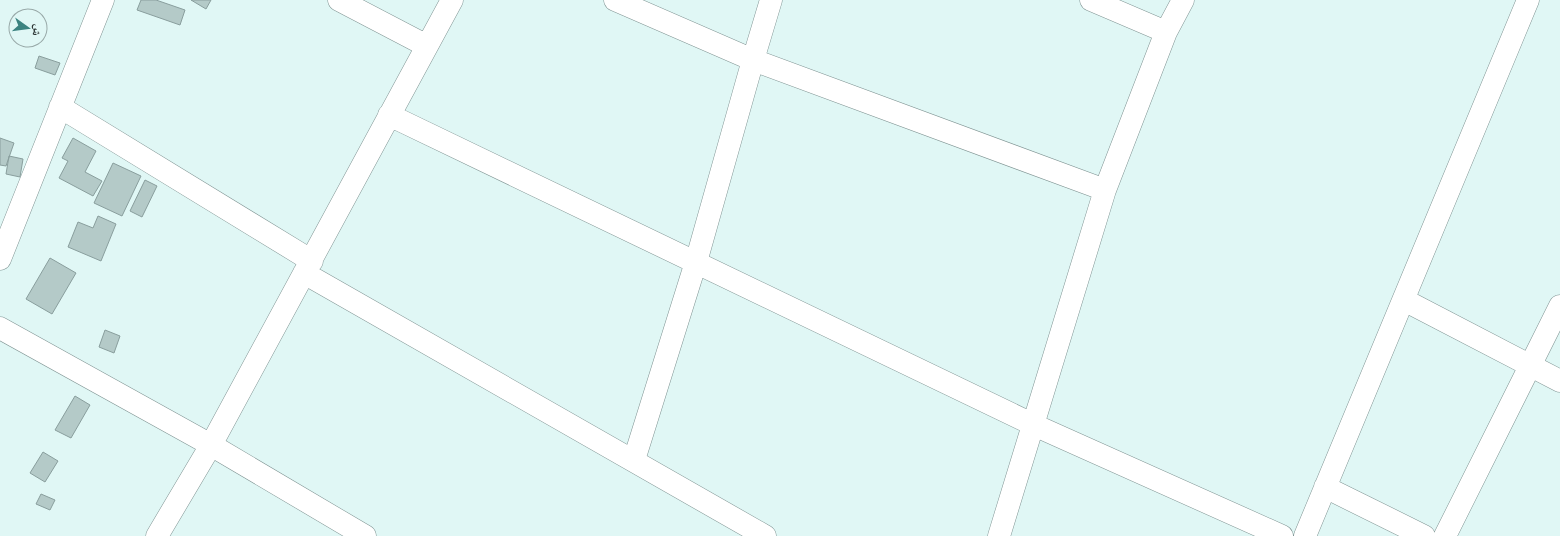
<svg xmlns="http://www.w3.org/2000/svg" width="1560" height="536" font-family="'Noto Sans','Noto Naskh Arabic',sans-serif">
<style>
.building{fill:#b4cac8;stroke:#899e9d}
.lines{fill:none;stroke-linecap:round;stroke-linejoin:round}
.minor-casing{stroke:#819594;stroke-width:23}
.minor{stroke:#fff;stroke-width:22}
</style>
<rect width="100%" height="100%" fill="#e0f7f5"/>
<!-- building -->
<path class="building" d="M141 0H156L185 10 180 25 137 10Z
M191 0H211L206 9Z
M39 56 60 63 55 75 35 68Z
M0 138 14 143 6 166 0 165Z
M73 138 96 151 85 172 102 181 93 196 59 178 68 161 62 158Z
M9 156 23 159 20 177 6 174Z
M113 163 141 176 122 216 94 203Z
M145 180 157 186 142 217 130 211Z
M98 216 116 224 101 261 68 247 78 222 93 228Z
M50 258 76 273 52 314 26 299Z
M105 330 120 336 114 353 99 347Z
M75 396 90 405 71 438 55 430Z
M43 452 58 461 45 482 30 473Z
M41 494 55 500 50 510 36 504Z"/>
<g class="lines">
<!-- minor casing -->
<g class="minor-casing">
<path id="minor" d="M339 0 427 46
M615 0 753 60 1105 190
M1091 0 1166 32
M60 107 312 261
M389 115 1034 425 1282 536
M0 259 103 0
M304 273 765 536
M1404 300 1560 381
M0 328 211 445 365 536
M634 460 696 262 753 60 771 0
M1325 487 1424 536
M157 536 211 445 452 0
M999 536 1105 190 1166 32 1183 0
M1305 536 1528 0
M1445 536 1560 306"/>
</g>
<!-- minor -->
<use href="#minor" class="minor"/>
</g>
<!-- north arrow -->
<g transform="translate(28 28) rotate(104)"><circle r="19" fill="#e0f7f5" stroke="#98a9a8"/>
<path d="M0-3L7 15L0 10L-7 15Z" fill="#3b8380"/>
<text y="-6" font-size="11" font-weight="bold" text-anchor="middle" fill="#2c3534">ش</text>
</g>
</svg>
